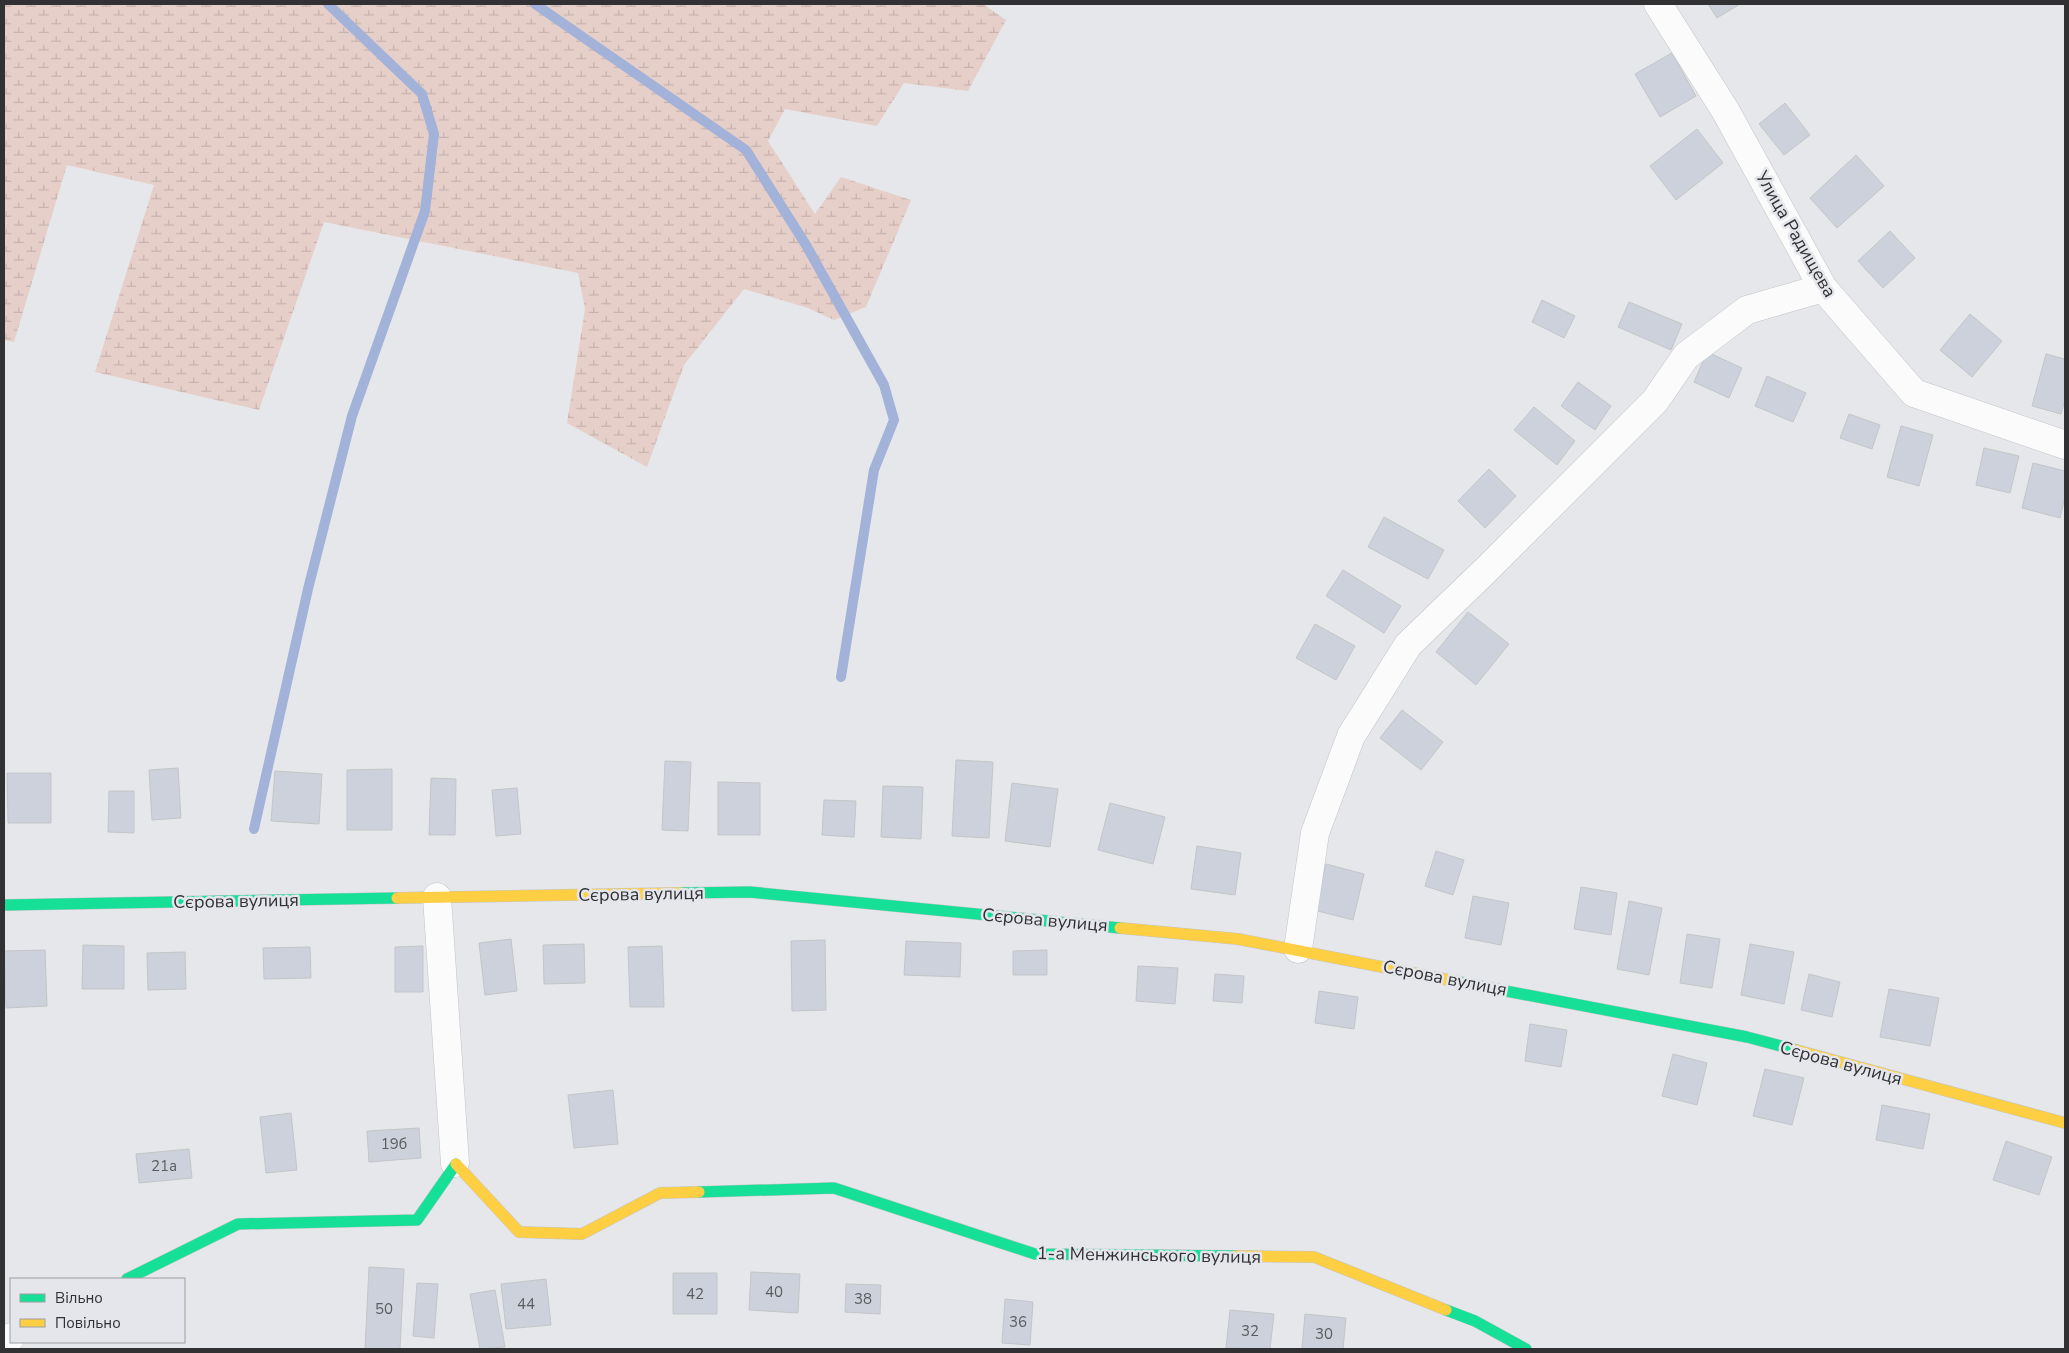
<svg xmlns="http://www.w3.org/2000/svg" width="2069" height="1353" font-family="'Nunito Sans',sans-serif">
<style>
.wetland{fill:url(#wetland-marsh)}
.lines{fill:none;stroke-linecap:round;stroke-linejoin:round}
.stream{stroke:#a2b2d8;stroke-width:10}
.building{fill:#cdd1db;stroke:#c3c5c7}
.street-casing{stroke:#c3c4c6;stroke-width:29}
.fast-casing{stroke:#c3c4c6;stroke-width:12}
.slow-casing{stroke:#c3c4c6;stroke-width:12}
.street{stroke:#fbfbfc;stroke-width:28}
.fast{stroke:#16e098;stroke-width:11}
.slow{stroke:#ffcf43;stroke-width:11}
.labels{text-anchor:middle;dominant-baseline:central;stroke-width:5;stroke-linejoin:round;paint-order:stroke}
.number-label{font-size:15px;fill:#5a5c60}
.street-label{font-size:18px;fill:#313133;stroke:#e4e6eb}
</style>
<defs>
<pattern id="wetland-marsh" width="20" height="14" patternUnits="userSpaceOnUse" patternTransform="scale(1.25)"><rect width="20" height="14" fill="#e7cfc9"/><path d="M1 5h8M5 5V1M11 12h8M15 12V8" fill="none" stroke="#c7b2ad"/></pattern>
</defs>
<rect width="100%" height="100%" fill="#e5e7ea"/>
<!-- wetland -->
<path class="wetland" d="M4 4H983L1006 20 968 91 904 83 877 126 785 109 768 141 815 214 841 177 911 200 866 307 834 320 808 308 744 289 684 365 647 467 567 423 585 309 578 273 324 222 259 410 95 372 154 185 67 165 14 342 4 340Z"/>
<g class="lines">
<!-- stream -->
<path class="stream" d="M535 4 746 150 806 245 884 385 894 420 874 470 841 677
M254 829 308 589 352 416 425 211 434 134 422 94 328 4"/>
</g>
<!-- building -->
<path class="building" d="M1708 4H1740L1717 18Z
M1672 53 1696 96 1660 117 1635 74Z
M1785 103 1810 135 1784 155 1759 124Z
M1697 129 1723 163 1676 200 1650 166Z
M1856 155 1884 186 1837 228 1810 198Z
M1890 231 1915 258 1883 288 1858 261Z
M1542 300 1575 316 1564 338 1532 322Z
M1629 302 1682 324 1671 350 1618 327Z
M1970 314 2002 341 1972 377 1940 350Z
M1707 352 1742 368 1729 398 1694 382Z
M2046 354 2065 359V400L2061 414 2032 406Z
M1767 376 1806 393 1793 422 1755 406Z
M1578 382 1611 406 1595 430 1561 406Z
M1534 407 1575 441 1557 465 1514 430Z
M1849 414 1880 425 1872 449 1840 438Z
M1901 426 1933 435 1919 486 1887 477Z
M1984 448 2019 456 2010 493 1976 485Z
M2033 463 2065 471V497L2060 518 2022 508Z
M1489 469 1516 496 1485 528 1458 501Z
M1384 517 1444 550 1428 579 1368 547Z
M1343 570 1401 606 1384 633 1326 596Z
M1468 612 1509 644 1476 685 1436 652Z
M1315 624 1355 646 1336 680 1296 658Z
M1402 710 1443 742 1421 770 1380 738Z
M956 760 993 762 989 838 952 836Z
M665 761 691 762 688 831 662 830Z
M178 768 181 818 152 820 149 770Z
M392 769V830H347V770Z
M275 771 322 774 319 824 271 821Z
M7 773H51V823H8Z
M431 778 456 779 455 835H429Z
M718 782 760 783V835H718Z
M1012 783 1058 789 1050 847 1005 841Z
M883 786 923 787 921 839 881 837Z
M517 788 521 834 496 836 492 790Z
M109 791H134V833L108 832Z
M824 800 856 801 854 837 822 835Z
M1110 803 1165 817 1153 864 1098 850Z
M1197 846 1241 853 1235 895 1191 889Z
M1436 851 1464 860 1453 895 1425 886Z
M1326 864 1364 874 1353 920 1314 910Z
M1581 887 1617 893 1611 935 1574 929Z
M1473 896 1509 903 1501 945 1465 938Z
M1629 901 1662 908 1649 975 1617 969Z
M1687 934 1720 939 1712 988 1680 983Z
M511 939 517 991 485 995 479 943Z
M825 940 826 1010 792 1011 791 941Z
M906 941 961 943 960 977 904 975Z
M584 944 585 983 544 984 543 945Z
M1750 944 1794 952 1784 1004 1741 995Z
M83 945 124 946V989H82Z
M423 946V992H395V947Z
M662 946 664 1007H630L628 947Z
M310 947 311 978 264 979 263 948Z
M45 950 47 1006 6 1008 4 951Z
M1047 950V975H1013V951Z
M185 952 186 989 148 990 147 953Z
M1138 966 1178 968 1175 1004 1136 1001Z
M1215 974 1244 976 1242 1003 1213 1001Z
M1809 974 1840 982 1832 1017 1801 1010Z
M1889 989 1939 998 1930 1046 1880 1037Z
M1319 991 1358 997 1354 1029 1315 1023Z
M1530 1024 1567 1030 1561 1067 1525 1061Z
M1673 1054 1707 1063 1697 1105 1662 1096Z
M1765 1069 1804 1078 1792 1125 1753 1116Z
M613 1090 618 1144 574 1148 568 1095Z
M1882 1105 1930 1114 1923 1149 1876 1140Z
M291 1113 297 1170 266 1173 260 1117Z
M419 1128 421 1158 369 1162 367 1131Z
M2006 1141 2052 1157 2039 1195 1993 1180Z
M189 1149 192 1178 139 1183 136 1154Z
M369 1267 404 1269 400 1349H365Z
M751 1272 800 1274 798 1313 749 1310Z
M673 1273H717V1314H673Z
M546 1279 551 1325 506 1329 501 1284Z
M417 1283 438 1284 434 1338 413 1336Z
M846 1284 881 1285 880 1314 845 1312Z
M495 1290 505 1347 480 1349 470 1294Z
M1005 1299 1033 1302 1030 1345 1002 1343Z
M1230 1310 1274 1314 1270 1349 1226 1348Z
M1305 1314 1346 1318 1343 1349H1302Z"/>
<g class="lines">
<!-- street casing -->
<g class="street-casing">
<path id="street" d="M1658 4 1725 110 1823 288 1914 393 2065 445
M437 897 455 1163
M1298 949 1315 833 1351 736 1408 645 1486 570 1655 401 1686 356 1747 310 1823 288
M4 1341 11 1337"/>
</g>
<!-- fast casing -->
<g class="fast-casing">
<path id="fast" d="M681 893 750 892 1120 928
M4 905 397 898
M1459 982 1747 1037 1796 1050
M699 1192 834 1188 1035 1254 1236 1256
M127 1279 238 1224 417 1220 456 1164
M1446 1310 1475 1321 1526 1349"/>
</g>
<!-- slow casing -->
<g class="slow-casing">
<path id="slow" d="M397 898 681 893
M1120 928 1238 939 1459 982
M1796 1050 2065 1123
M456 1164 519 1232 582 1234 660 1193 699 1192
M1236 1256 1314 1257 1446 1310"/>
</g>
<!-- street -->
<use href="#street" class="street"/>
<!-- fast -->
<use href="#fast" class="fast"/>
<!-- slow -->
<use href="#slow" class="slow"/>
</g>
<g class="labels">
<!-- number labels -->
<g class="number-label">
<text x="394" y="1144">19б</text>
<text x="164" y="1166">21а</text>
<text x="774" y="1292">40</text>
<text x="695" y="1294">42</text>
<text x="863" y="1299">38</text>
<text x="526" y="1304">44</text>
<text x="384" y="1309">50</text>
<text x="1018" y="1322">36</text>
<text x="1250" y="1331">32</text>
<text x="1324" y="1334">30</text>
</g>
<!-- street labels -->
<g class="street-label">
<text transform="translate(1796 234) rotate(60)">Улица Радищева</text>
<text transform="translate(641 894) rotate(-1)">Сєрова вулиця</text>
<text transform="translate(236 901) rotate(-1)">Сєрова вулиця</text>
<text transform="translate(1045 920) rotate(5)">Сєрова вулиця</text>
<text transform="translate(1445 978) rotate(11)">Сєрова вулиця</text>
<text transform="translate(1841 1063) rotate(15)">Сєрова вулиця</text>
<text transform="translate(1149 1255) rotate(1)">1-а Менжинського вулиця</text>
</g>
</g>
<!-- border -->
<rect width="2069" height="1353" fill="none" stroke="#313133" stroke-width="10"/>
<!-- legend -->
<rect x="10" y="1278" width="175" height="65" fill="#e4e6eb" stroke="#9c9ea1"/>
<rect x="20" y="1294" width="25" height="8" fill="#16e098" stroke="#9c9ea1"/>
<text x="55" y="1303" font-size="15" fill="#313133">Вільно</text>
<rect x="20" y="1319" width="25" height="8" fill="#ffcf43" stroke="#9c9ea1"/>
<text x="55" y="1328" font-size="15" fill="#313133">Повільно</text>
</svg>
